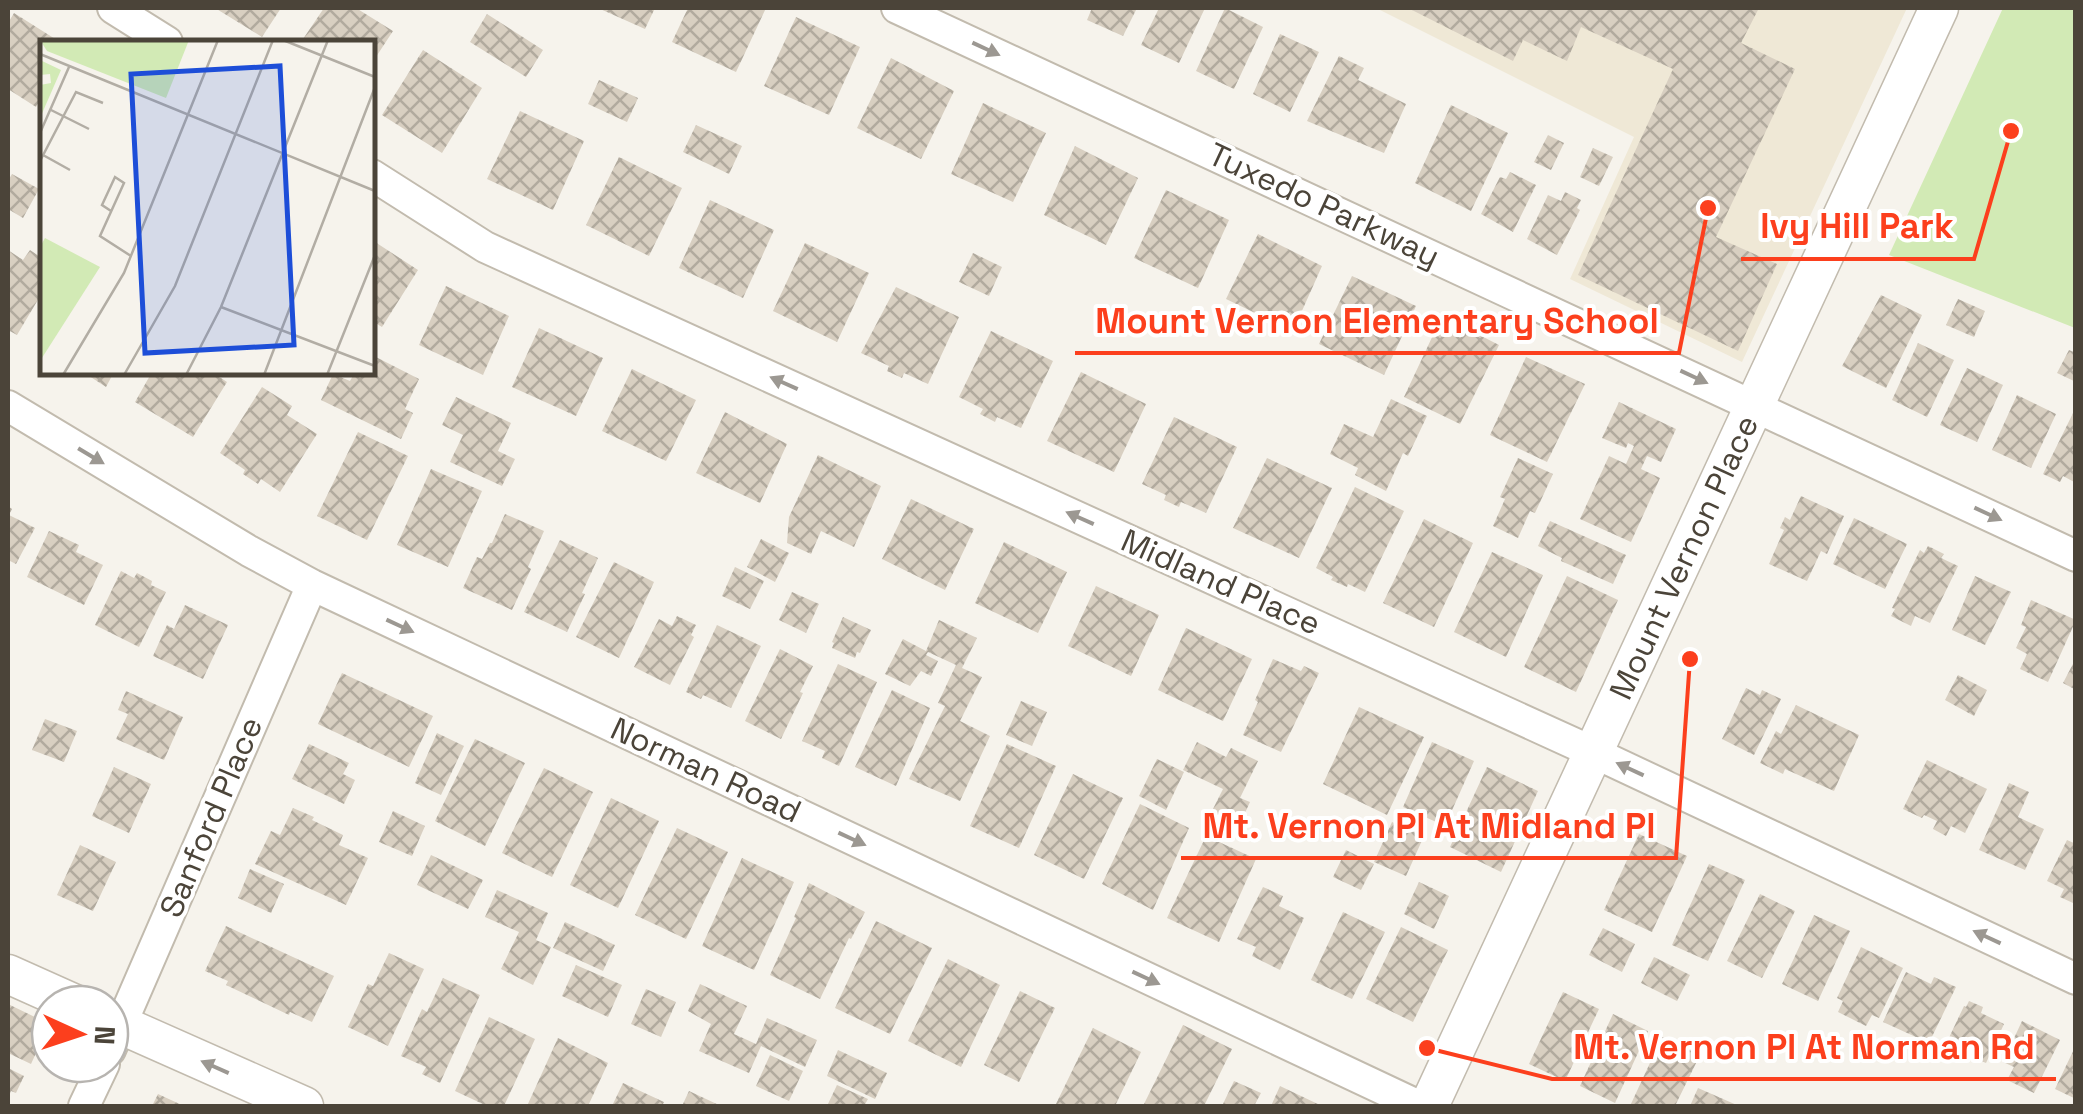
<svg xmlns="http://www.w3.org/2000/svg" width="2083" height="1114" font-family="'Space Grotesk',sans-serif">
<style>
.education{fill:#efe8d6}
.park{fill:#d2eab5}
.building{fill:url(#building-cross-hatch)}
.lines{fill:none;stroke-linecap:round;stroke-linejoin:round}
.minor-casing{stroke:#c2bbae;stroke-width:34}
.tertiary-casing{stroke:#c2bbae;stroke-width:41}
.minor{stroke:#fff;stroke-width:30}
.tertiary{stroke:#fff;stroke-width:38}
.oneway{fill:#9c9892}
.labels{text-anchor:middle;dominant-baseline:central;stroke-width:8;stroke-linejoin:round;paint-order:stroke}
.street-label{font-size:32px;fill:#4b4439;stroke:#fff}
.inset-road{fill:none;stroke:#b2ada4;stroke-width:2.5}
.view{fill:#1d4ed8;fill-opacity:0.15;stroke:#1d4ed8;stroke-width:5}
.inset-edge{fill:none;stroke:#4b4439;stroke-width:5}
.leader{fill:none;stroke:#fc3f1d;stroke-width:4}
.callout-dot{fill:#fc3f1d;stroke:#fff;stroke-width:4}
.callout-label{font-size:35px;text-anchor:middle;font-weight:bold;fill:#fc3f1d;stroke:#fff;stroke-width:8;stroke-linejoin:round;paint-order:stroke}
</style>
<defs>
<pattern id="building-cross-hatch" width="8" height="8" patternUnits="userSpaceOnUse" patternTransform="scale(2.5)"><rect width="8" height="8" fill="#d8cfc1"/><path d="M0 0l8 8M0 8l8-8" fill="none" stroke="#b1aa9e"/></pattern>
</defs>
<rect width="100%" height="100%" fill="#f6f3ec"/>
<!-- education -->
<path class="education" d="M1376 8H1907L1742 362 1570 279 1634 137Z"/>
<!-- park -->
<path class="park" d="M2003 8H2075V328L1889 255Z"/>
<!-- building -->
<path class="building" d="M215 8H281L262 37Z
M324 8H356L393 31 372 63V42H301Z
M598 8H655L645 29Z
M688 8H766L736 72 672 42Z
M1092 8H1137L1123 36 1087 20Z
M1159 8H1205L1179 63 1141 45Z
M1225 8 1263 27 1234 89 1196 71Z
M1408 8H1759L1741 43 1795 69 1716 237 1777 264 1738 351 1578 275 1673 69 1581 27 1567 61 1523 40 1513 61Z
M14 13 60 42H42V97L36 107 8 89V23Z
M487 14 543 50 526 77 470 42Z
M796 17 860 47 829 115 764 86Z
M1280 34 1319 52 1290 112 1253 94Z
M423 50 482 88 442 153 382 115Z
M1339 56 1364 68 1358 80 1406 104 1384 153 1307 121Z
M891 58 954 91 921 159 857 128Z
M599 80 638 98 627 122 588 104Z
M983 103 1046 133 1013 202 951 174Z
M1451 105 1508 133 1471 211 1415 183Z
M520 111 584 141 553 210 487 179Z
M696 125 742 146 729 174 683 152Z
M1548 135 1564 143 1551 170 1534 162Z
M1075 146 1138 178 1106 245 1044 215Z
M1593 148 1613 157 1599 186 1580 177Z
M619 157 682 188 649 256 586 225Z
M1510 172 1536 185 1513 232 1481 214 1500 177 1506 179Z
M12 174 39 189 23 218 8 209V177L9 179Z
M1166 190 1229 220 1198 288 1134 258Z
M1565 192 1581 200 1577 208 1580 210 1557 255 1527 239 1548 195 1561 201Z
M710 200 774 230 743 298 679 268Z
M1258 234 1322 266 1293 331 1226 299Z
M372 240 418 270 382 327 372 321Z
M805 243 869 273 837 342 773 311Z
M8 250 23 260 30 250 42 258V293L17 335 8 330Z
M973 253 1002 267 989 296 959 282Z
M1352 276 1416 306 1384 375 1319 344Z
M446 286 509 316 483 375 419 345Z
M896 287 959 317 928 384 904 373 902 378 887 371 889 366 861 353Z
M1881 295 1922 315 1886 388 1842 366Z
M1958 299 1985 311 1974 337 1946 325Z
M1442 316 1499 345 1460 424 1404 397Z
M539 328 603 358 576 416 512 387Z
M991 331 1053 361 1021 428 997 417 995 422 980 414 983 409 959 397Z
M1918 343 1954 360 1927 417 1892 400Z
M2069 350 2076 353V382L2057 373Z
M372 355 419 379 405 409 413 413 401 439 321 400 333 374 350 381 355 372H372Z
M1526 357 1585 384 1547 462 1490 435Z
M1967 368 2003 385 1977 442 1940 425Z
M632 369 696 400 666 461 602 431Z
M83 372H114L106 387Z
M152 372H212L227 382 193 437 135 402Z
M1081 372 1146 404 1114 472 1047 441Z
M262 387 292 406 287 415 317 434 280 492 261 479 258 484 243 474 245 470 220 453Z
M2017 395 2056 414 2031 468 1992 450Z
M456 397 511 423 498 451 515 459 502 486 450 462 463 435 442 425Z
M1391 399 1427 416 1408 456 1403 453 1386 491 1355 475 1358 468 1330 454 1344 424 1373 437Z
M1619 402 1676 429 1661 462 1647 456 1641 469 1660 478 1631 542 1580 519 1609 456 1626 464 1634 446 1628 443 1626 448 1602 438Z
M2076 407V483L2063 476 2060 482 2043 474Z
M725 412 787 444 760 503 696 473Z
M1174 417 1237 447 1206 513 1181 502 1179 507 1164 500 1166 495 1142 484Z
M358 432 408 456 367 540 317 516Z
M818 455 881 486 854 547 821 531 811 554 787 543 789 517Z
M1267 458 1332 488 1299 558 1233 528Z
M1518 458 1553 474 1535 513 1530 511 1518 538 1493 526 1505 499 1500 497Z
M431 469 482 491 448 567 397 545Z
M1355 487 1404 511 1365 592 1348 584 1347 587 1331 580 1333 577 1316 568Z
M1801 496 1844 516 1827 554 1821 551 1807 581 1769 564 1784 530 1780 528 1785 517 1790 520Z
M911 499 974 529 945 590 882 559Z
M8 506 12 509 9 515 35 528 16 564 8 560Z
M505 514 544 531 528 567 531 569 512 610 463 588 477 557 482 559 490 543H492Z
M1854 518 1907 544 1885 589 1833 564Z
M1424 519 1473 543 1434 627 1383 603Z
M1550 521 1626 555 1613 584 1561 561 1562 558 1538 546Z
M49 531 79 545 76 552 103 565 84 605 27 577Z
M761 539 789 553 775 582 747 567Z
M560 540 598 558 582 593 585 594 567 632 524 612Z
M1004 542 1067 572 1038 633 975 603Z
M1928 546 1944 554 1941 558 1958 566 1930 623 1915 616 1911 626 1891 616 1895 609 1892 608 1920 550 1924 553Z
M1492 552 1543 575 1506 657 1454 632Z
M614 562 654 582 619 658 576 637Z
M735 567 764 581 750 609 722 596Z
M121 571 134 578 137 573 152 581 151 585 166 592 139 647 95 625Z
M1567 576 1618 600 1576 692 1524 667Z
M1975 576 2011 592 1985 645 1952 630Z
M1096 586 1159 615 1131 676 1068 646Z
M792 592 819 604 806 633 779 620Z
M2031 600 2076 620 2048 682 2020 669 2027 654 2016 648 2026 627 2021 625Z
M185 605 228 625 203 679 153 656 167 625 174 629Z
M677 616 696 625 691 635 694 637 670 685 634 667 659 619 672 626Z
M843 617 871 630 860 653 857 652 855 658 832 648 834 643 832 642Z
M939 620 977 638 962 668 982 677 960 721 990 736 960 801 909 779 945 706 938 703 956 665 928 652 926 655 938 661 931 676 921 671 910 686 885 674 903 639 926 651Z
M717 625 761 646 731 708 703 695 701 699 686 692Z
M1186 628 1252 659 1223 721 1158 690Z
M780 649 813 666 800 692 803 693 781 739 745 721Z
M2076 658V690L2063 683Z
M1273 659 1301 671 1304 666 1319 673 1281 752 1243 735 1258 702 1255 700Z
M838 664 877 682 839 766 822 758 825 751 802 741Z
M342 673 433 716 409 767 318 724Z
M1958 675 1987 690 1974 716 1945 700Z
M1746 688 1760 695 1762 690 1781 699 1754 755 1722 739Z
M892 690 930 708 896 786 855 767Z
M126 691 183 717 164 760 116 739 128 714 118 710Z
M1021 701 1047 712 1032 746 1006 735Z
M1796 705 1859 735 1834 791 1785 769 1783 774 1760 763 1776 731 1781 734Z
M1359 707 1424 737 1387 815 1323 784Z
M45 719 77 731 64 762 32 750Z
M437 733 464 746 441 795 415 783Z
M475 739 525 763 485 846 435 821Z
M1197 742 1226 757 1231 748 1258 761 1240 798 1250 802 1233 839 1204 827 1223 789 1183 770Z
M1432 742 1474 761 1445 826 1403 807Z
M309 744 349 763 343 774 355 780 344 804 292 779Z
M1007 744 1056 766 1019 848 970 826Z
M1157 759 1184 772 1166 810 1139 796Z
M1927 760 1987 789 1965 833 1951 826 1946 836 1933 829 1937 821 1924 815 1922 818 1903 809Z
M114 767 151 784 129 833 92 816Z
M1487 767 1538 791 1501 872 1450 847Z
M544 768 593 792 552 877 502 853Z
M1073 774 1123 798 1084 879 1034 855Z
M2009 783 2029 792 2018 817 2044 829 2025 870 1979 850Z
M611 798 659 821 618 908 570 885Z
M1140 804 1189 828 1153 910 1102 884Z
M293 808 314 817 312 820 343 835 339 845 368 858 346 905 255 864 271 831 280 835Z
M393 811 425 826 412 856 379 842Z
M1392 822 1424 836 1406 876 1374 862Z
M677 828 728 852 686 939 635 915Z
M1639 834 1687 856 1652 932 1604 910Z
M1206 836 1256 859 1219 942 1167 918Z
M2067 840 2076 844V898L2073 903 2060 897 2064 889 2047 881Z
M80 845 116 862 93 911 57 895Z
M1346 850 1374 864 1361 890 1333 877Z
M431 855 483 880 468 909 417 885Z
M742 858 794 882 754 970 702 946Z
M1709 864 1745 880 1708 961 1672 945Z
M250 869 284 884 271 913 238 898Z
M1419 882 1449 896 1434 929 1404 914Z
M809 883 865 912 851 939 849 938 820 999 770 975 796 918 794 917Z
M1263 887 1283 896 1279 906 1304 918 1280 970 1252 956 1256 947 1237 939Z
M497 890 548 913 536 940 551 947 533 985 501 969 519 932 485 917Z
M1760 894 1795 911 1762 978 1727 961Z
M1343 912 1385 932 1352 999 1311 980Z
M1814 915 1850 931 1818 1001 1782 984Z
M876 921 932 948 890 1034 835 1008Z
M565 922 615 945 603 971 553 948Z
M226 926 334 976 312 1022 290 1012 289 1015 226 985 228 981 205 971Z
M1401 927 1448 950 1413 1022 1366 999Z
M1603 928 1635 944 1622 972 1589 955Z
M1861 947 1903 968 1879 1018 1872 1015 1866 1026 1838 1012 1843 1001 1837 998Z
M389 953 424 969 388 1046 348 1027 368 984 373 986Z
M1654 957 1690 975 1677 1001 1641 983Z
M948 959 1000 985 961 1067 908 1041Z
M576 965 622 985 608 1017 562 996Z
M1906 972 1931 984 1934 977 1956 987 1929 1043 1883 1022Z
M443 978 480 995 440 1083 422 1074 426 1067 401 1056 422 1009 427 1012Z
M700 984 747 1006 734 1034 756 1044 767 1018 817 1040 805 1067 761 1046 749 1073 699 1051 711 1024 688 1011Z
M646 989 676 1002 661 1037 631 1024Z
M1020 991 1055 1008 1019 1082 984 1065Z
M1563 992 1599 1009 1565 1081 1529 1064Z
M1969 1001 1983 1007 1981 1013 2004 1024 1986 1063 1946 1044 1964 1006 1966 1007Z
M8 1004 39 1019 31 1035 42 1040 31 1064 8 1053Z
M1613 1014 1648 1031 1615 1103 1580 1086Z
M489 1017 535 1039 504 1106H487L455 1091Z
M2022 1021 2060 1040 2034 1093 2007 1080 2014 1067 2003 1062Z
M1183 1025 1232 1049 1204 1106H1143Z
M1093 1028 1141 1052 1115 1106H1055Z
M1662 1037 1700 1055 1675 1106H1630Z
M558 1038 608 1063 588 1106H527Z
M2076 1045V1099L2055 1089Z
M838 1050 887 1073 875 1099 827 1076Z
M770 1055 803 1071 789 1101 756 1086Z
M8 1068 24 1076 16 1093 11 1091 8 1099Z
M1234 1081 1261 1093 1254 1106H1222Z
M623 1083 664 1102 662 1106H612Z
M837 1085 868 1099 864 1106H827Z
M1280 1086 1322 1106H1271Z
M1698 1088 1739 1106H1690Z
M689 1091 721 1106H682Z
M158 1094 184 1106H152Z"/>
<g class="lines">
<!-- minor casing -->
<g class="minor-casing">
<path id="minor" d="M113 8 167 42
M897 8 2076 556
M372 175 485 247 1584 748 2076 979
M8 406 249 551 312 585 1419 1106
M110 1050 312 585
M84 1106 104 1064"/>
</g>
<!-- tertiary casing -->
<g class="tertiary-casing">
<g id="tertiary">
<path d="M8 974 75 1004"/>
<path d="M110 1020 304 1106"/>
<path id="s1" d="M1429 1106 1939 8"/>
</g>
</g>
<!-- minor -->
<use href="#minor" class="minor"/>
<!-- tertiary -->
<use href="#tertiary" class="tertiary"/>
</g>
<!-- one-way arrows -->
<defs><path id="oneway-solid" d="M-6-.8H1V-3.2L6.5 0L1 3.2V.8H-6Z" transform="scale(2.5)"/></defs>
<g class="oneway">
<use href="#oneway-solid" transform="translate(986 49) rotate(25)"/>
<use href="#oneway-solid" transform="translate(1694 377) rotate(25)"/>
<use href="#oneway-solid" transform="translate(784 383) rotate(-156)"/>
<use href="#oneway-solid" transform="translate(91 456) rotate(31)"/>
<use href="#oneway-solid" transform="translate(1988 514) rotate(25)"/>
<use href="#oneway-solid" transform="translate(1080 518) rotate(-156)"/>
<use href="#oneway-solid" transform="translate(400 626) rotate(25)"/>
<use href="#oneway-solid" transform="translate(1630 769) rotate(-155)"/>
<use href="#oneway-solid" transform="translate(852 839) rotate(25)"/>
<use href="#oneway-solid" transform="translate(1987 937) rotate(-155)"/>
<use href="#oneway-solid" transform="translate(1146 978) rotate(25)"/>
<use href="#oneway-solid" transform="translate(215 1067) rotate(-156)"/>
</g>
<g class="labels">
<!-- street labels -->
<g class="street-label">
<text transform="translate(1324 205) rotate(25)">Tuxedo Parkway</text>
<text stroke="none"><textPath href="#s1" startOffset="605">Mount Vernon Place</textPath></text>
<text transform="translate(1221 582) rotate(24)">Midland Place</text>
<text transform="translate(706 770) rotate(25)">Norman Road</text>
<text transform="translate(211 817) rotate(-67)">Sanford Place</text>
</g>
</g>
<!-- overview -->
<g transform="translate(40 40)">
<rect width="335" height="335" fill="#f6f3ec"/>
<path d="M0 20 21 30 0 78V45L11 43 10 34 0 35Z" fill="#d2eab5"/>
<path d="M5 198 60 227 0 321V207Z" fill="#d2eab5"/>
<path d="M0 0H149L126 58 7 11Z" fill="#d2eab5"/>
<path class="inset-road" d="M243 0 335 37M0 14 335 151M11 70 49 89M0 93 29 27M3 115 30 130M0 121 36 52 63 63M71 171 62 165 75 137 84 143 60 196 91 216M181 267 335 326M23 335 84 233 178 0M84 335 135 246 233 0M146 335 181 267 288 0M224 335 335 47M287 335 335 215"/>
<path class="view" d="M240 26 254 305 105 313 91 34Z"/>
<rect width="335" height="335" class="inset-edge"/>
</g>
<!-- callouts -->
<path class="leader" d="M2011 131L1974 259H1741M1708 208L1679 353H1075M1690 659L1676 858H1181M1427 1048L1552 1079H2056"/>
<g class="callout-dot">
<circle cx="2011" cy="131" r="10"/>
<circle cx="1708" cy="208" r="10"/>
<circle cx="1690" cy="659" r="10"/>
<circle cx="1427" cy="1048" r="10"/>
</g>
<g class="callout-label">
<text x="1857" y="238">Ivy Hill Park</text>
<text x="1377" y="333">Mount Vernon Elementary School</text>
<text x="1429" y="838">Mt. Vernon Pl At Midland Pl</text>
<text x="1804" y="1059">Mt. Vernon Pl At Norman Rd</text>
</g>
<!-- border -->
<rect width="2083" height="1114" fill="none" stroke="#4b4439" stroke-width="20"/>
<!-- north arrow -->
<g transform="translate(80 1034) rotate(93)"><circle r="48" fill="#ffffff" stroke="#b7b4b0" stroke-width="2.5"/>
<path d="M0-8L18 38L0 25L-18 38Z" fill="#fc3f1d"/>
<text y="-15" font-size="28" font-weight="bold" text-anchor="middle" fill="#4b4439">N</text>
</g>
</svg>
